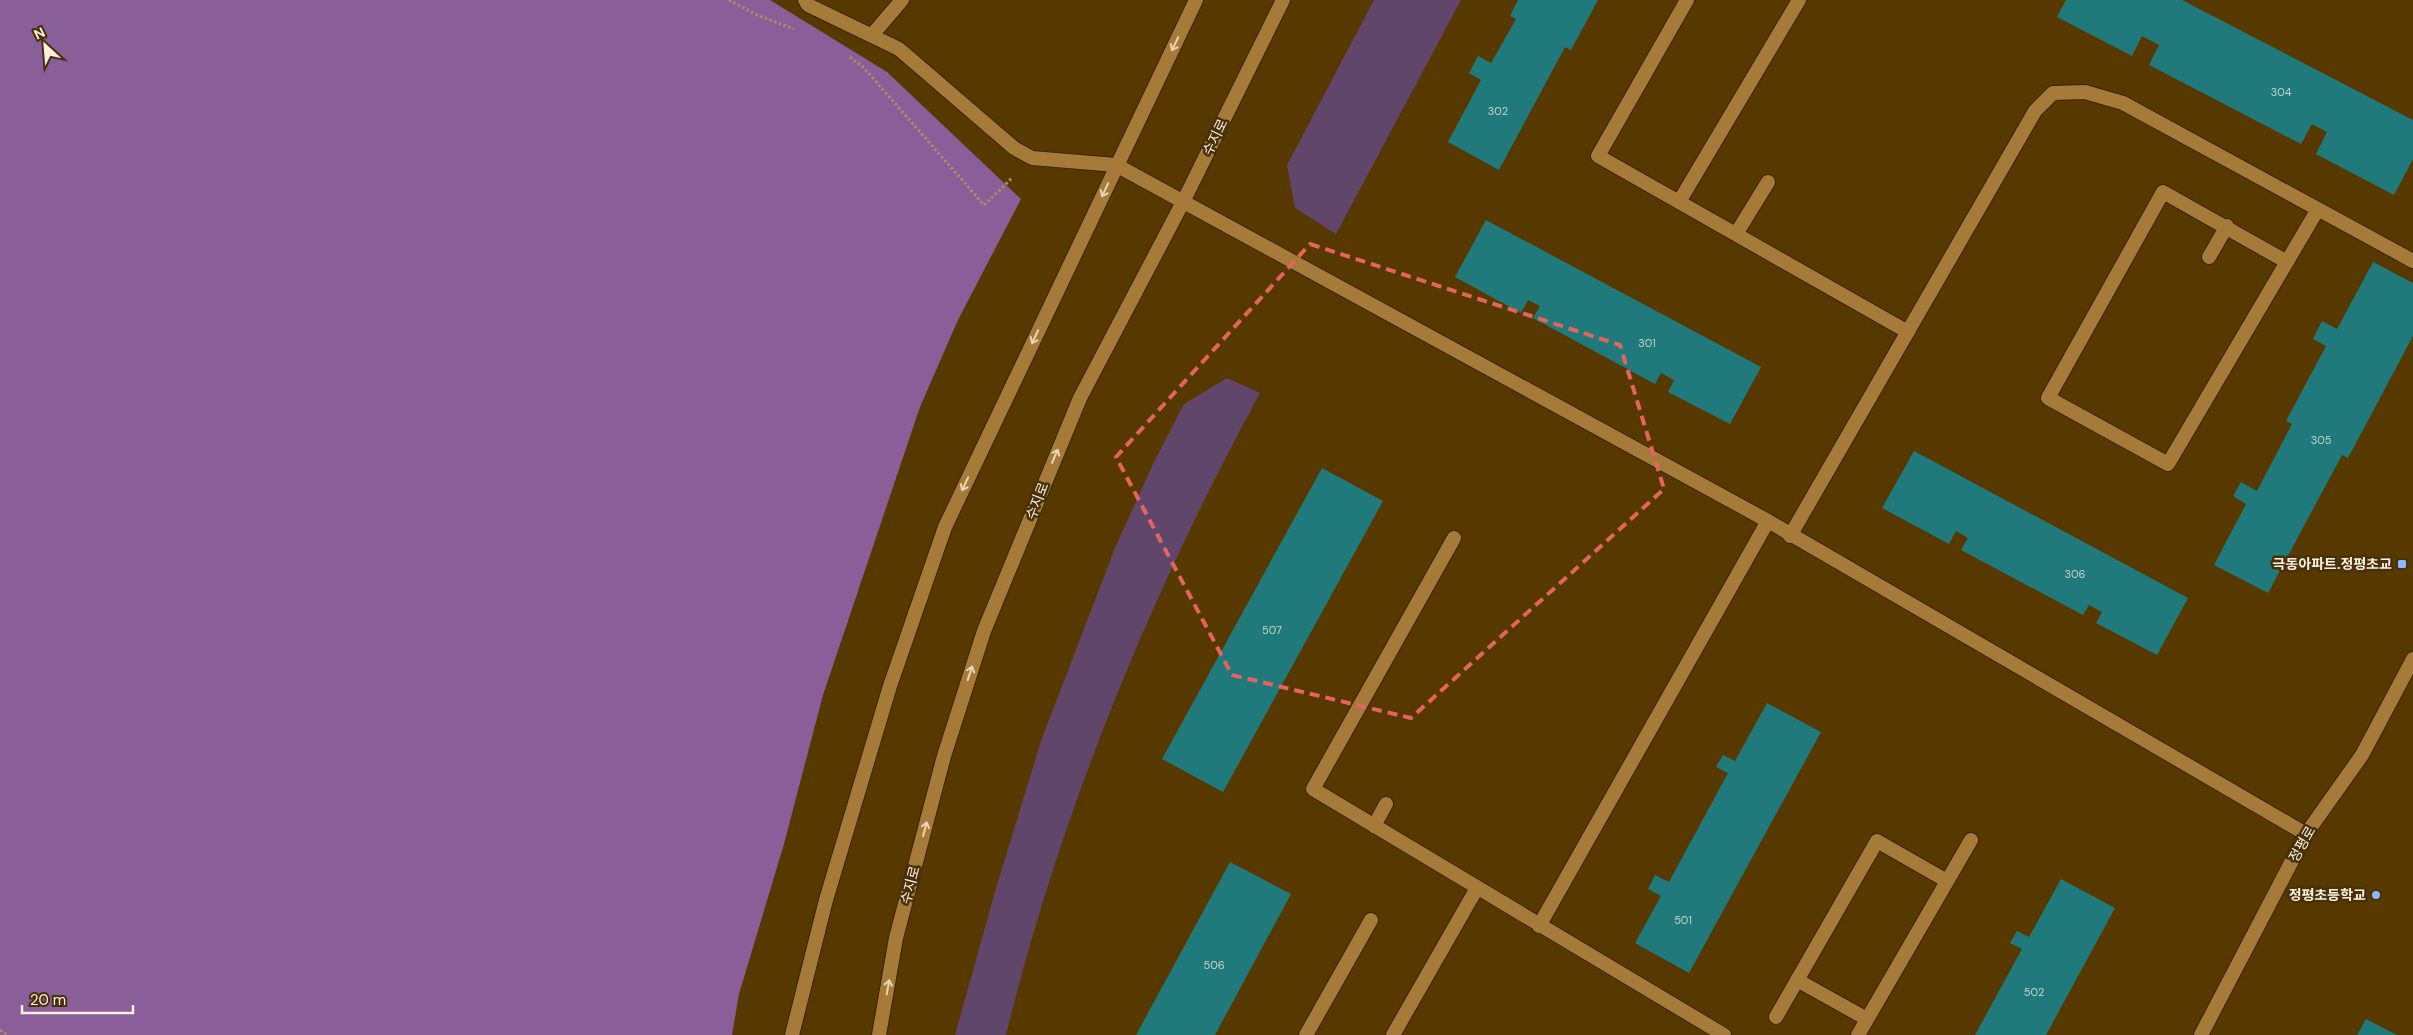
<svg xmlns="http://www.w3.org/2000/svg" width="2413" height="1035" font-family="'DM Sans','Noto Sans KR',sans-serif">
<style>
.green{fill:#61466c}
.forest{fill:#895e99}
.building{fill:#207a7c}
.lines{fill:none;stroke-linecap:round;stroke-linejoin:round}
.service-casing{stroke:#372200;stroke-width:16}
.tertiary-casing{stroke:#372200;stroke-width:16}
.secondary-casing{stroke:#372200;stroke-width:16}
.path{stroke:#a58f67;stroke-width:3;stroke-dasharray:2.5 2.5;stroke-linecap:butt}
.service{stroke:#a67b39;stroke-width:14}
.tertiary{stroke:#a67b39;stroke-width:14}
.secondary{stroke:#a67b39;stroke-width:14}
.oneway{stroke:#e9d4b4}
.marked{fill:none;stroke:#e2645e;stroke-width:4;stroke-dasharray:10 6;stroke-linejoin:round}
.poi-dot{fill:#8abafc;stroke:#47310d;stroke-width:2}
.labels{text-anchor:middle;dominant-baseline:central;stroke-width:5;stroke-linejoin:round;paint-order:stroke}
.number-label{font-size:11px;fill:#c7d3c5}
.street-label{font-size:14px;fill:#fff1dd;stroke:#47310d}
.poi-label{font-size:14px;font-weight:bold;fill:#fff1dd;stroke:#47310d;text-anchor:end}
</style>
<rect width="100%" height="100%" fill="#573900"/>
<!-- green -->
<path class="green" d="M1374 0H1461L1336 234 1295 208 1287 165Z
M1227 378 1260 393C1150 595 1061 811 1006 1035H955L996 888 1041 741 1115 548 1153 464 1184 404Z"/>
<!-- forest -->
<path class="forest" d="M0 0H770L887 72 1021 199 958 320 920 407 823 695 784 844 739 994 732 1035H0Z"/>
<!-- building -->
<path class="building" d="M1518 0H1598L1571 50 1565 47 1499 170 1448 142 1481 80 1469 73 1478 56 1491 63 1516 19 1510 16Z
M2066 0H2182L2413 120V159L2394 195 2316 154 2327 132 2312 124 2301 144 2149 65 2159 45 2142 36 2132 56 2057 17Z
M1486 220 1761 367 1730 424 1668 392 1674 380 1661 373 1655 384 1533 318 1540 306 1528 300 1521 313 1455 277Z
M2373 262 2413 283V336L2348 458 2342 455 2268 593 2214 565 2246 504 2233 496 2241 482 2257 491 2292 424 2286 421 2326 346 2313 339 2322 321 2337 329Z
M1914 451 2188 598 2157 655 2096 623 2102 612 2089 605 2083 615 1961 550 1968 538 1956 531 1949 544 1882 508Z
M1322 468 1383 501 1223 792 1162 759Z
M1767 703 1821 732 1689 973 1635 943 1661 896 1648 889 1655 875 1669 882 1728 773 1716 767 1723 755 1735 761Z
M1230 862 1291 894 1215 1035H1136Z
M2061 879 2115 908 2046 1035H1975L2022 949 2010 943 2017 931 2029 937Z
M2366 1019 2397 1035H2357Z"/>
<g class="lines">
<!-- service casing -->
<g class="service-casing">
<path id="service" d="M805 0 808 5 899 49 1014 148 1032 158 1116 165
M1687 0 1598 156 1908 332
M872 35 902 0
M1679 202 1799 0
M1736 234 1768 182
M2209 257 2227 226
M2287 262 2163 192 2048 398 2168 464 2318 209
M1790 536 2035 111 2053 93 2085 92 2123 103 2413 261
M1454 538 1313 789 1724 1035
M1374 826 1386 804
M1539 926 1768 521
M1797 980 1867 1019
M1776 1017 1877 841 1947 881
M1306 1035 1371 920
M1393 1035 1477 888
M1858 1035 1971 840"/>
</g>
<!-- tertiary casing -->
<g class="tertiary-casing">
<path id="tertiary" d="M1116 165 1768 521 2306 834
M2201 1035 2306 834 2362 755 2413 659"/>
</g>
<!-- secondary casing -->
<g class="secondary-casing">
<path id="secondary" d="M792 1035 826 900 890 686 945 527 1196 0
M879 1035 896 938 944 756 984 631 1080 398 1183 202 1283 0"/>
</g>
<!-- path -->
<path class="path" d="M729 0 757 15 794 29
M850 57 864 68 984 205 1012 178
M0 1030 8 1035"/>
<!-- service -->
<use href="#service" class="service"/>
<!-- tertiary -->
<use href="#tertiary" class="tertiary"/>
<!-- secondary -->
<use href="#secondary" class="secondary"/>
</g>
<!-- one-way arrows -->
<defs><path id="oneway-shaft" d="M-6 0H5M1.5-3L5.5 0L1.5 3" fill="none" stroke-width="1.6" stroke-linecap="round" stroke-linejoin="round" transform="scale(1.25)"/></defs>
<g class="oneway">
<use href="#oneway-shaft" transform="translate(1175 44) rotate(116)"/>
<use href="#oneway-shaft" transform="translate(1105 190) rotate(115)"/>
<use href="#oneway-shaft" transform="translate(1035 337) rotate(115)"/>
<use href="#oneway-shaft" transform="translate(1055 456) rotate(-66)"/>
<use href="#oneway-shaft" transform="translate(965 484) rotate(115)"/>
<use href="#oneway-shaft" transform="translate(970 673) rotate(-72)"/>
<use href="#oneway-shaft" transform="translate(925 829) rotate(-75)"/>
<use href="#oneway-shaft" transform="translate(888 987) rotate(-80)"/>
</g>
<!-- marked area -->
<path class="marked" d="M1310 244 1620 345 1664 489 1411 718 1232 675 1116 457Z"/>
<!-- markers -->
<g class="poi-dot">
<rect x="2397" y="559" width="10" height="10" rx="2.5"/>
<circle cx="2376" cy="895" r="5"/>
</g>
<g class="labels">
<!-- number labels -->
<g class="number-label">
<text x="2281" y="92">304</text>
<text x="1498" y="111">302</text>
<text x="1647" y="343">301</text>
<text x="2321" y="440">305</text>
<text x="2075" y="574">306</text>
<text x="1272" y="630">507</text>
<text x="1683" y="920">501</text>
<text x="1214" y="965">506</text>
<text x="2034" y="992">502</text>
</g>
<!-- street labels -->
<g class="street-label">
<text transform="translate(1215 137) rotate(-64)">수지로</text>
<text transform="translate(1037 501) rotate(-69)">수지로</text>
<text transform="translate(2302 844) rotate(-60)">정평로</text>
<text transform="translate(910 885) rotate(-75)">수지로</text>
</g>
<!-- poi labels -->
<g class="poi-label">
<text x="2392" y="564">극동아파트.정평초교</text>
<text x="2366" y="895">정평초등학교</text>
</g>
</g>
<!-- north arrow -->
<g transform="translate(45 45) rotate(334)" stroke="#47310d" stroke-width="4" paint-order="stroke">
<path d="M0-4L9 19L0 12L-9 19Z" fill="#fff1dd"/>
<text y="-8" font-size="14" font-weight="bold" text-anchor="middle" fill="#fff1dd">N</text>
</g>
<!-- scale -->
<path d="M22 1005v8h111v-8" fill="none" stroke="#fff1dd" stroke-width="2.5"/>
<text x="30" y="1005" font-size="15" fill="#fff1dd" stroke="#47310d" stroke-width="4" paint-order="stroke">20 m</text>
</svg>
